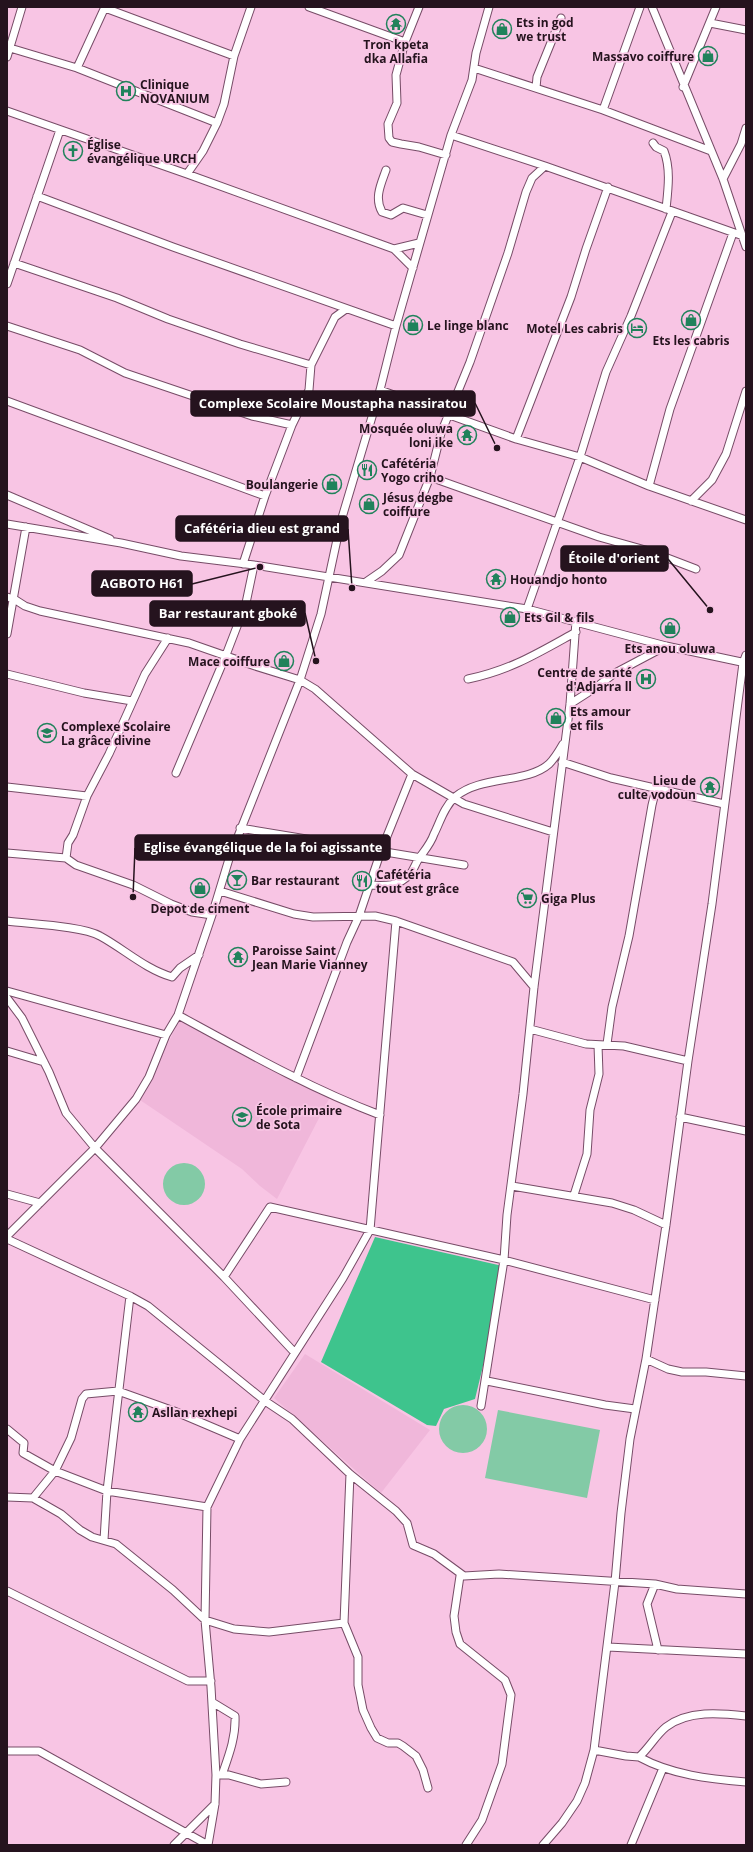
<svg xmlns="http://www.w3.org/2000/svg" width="753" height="1852" font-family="'Open Sans',sans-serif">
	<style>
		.built { fill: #f0b7da }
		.green { fill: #83caa6 }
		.forest { fill: #3ec48d }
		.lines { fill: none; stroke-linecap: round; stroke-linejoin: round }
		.street-casing { stroke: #774c67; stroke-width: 9 }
		.street { stroke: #fff; stroke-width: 7 }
		.labels { text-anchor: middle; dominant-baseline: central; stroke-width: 3.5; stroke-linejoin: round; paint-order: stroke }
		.poi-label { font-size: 12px; font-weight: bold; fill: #25131e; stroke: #f8c5e4; text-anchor: start }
		.leader { fill: none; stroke: #25131e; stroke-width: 1.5 }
		.callout-dot { fill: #25131e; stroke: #f8c5e4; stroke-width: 1.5 }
		.callout { fill: #25131e; stroke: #25131e; stroke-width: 1.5 }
		.callout-label { font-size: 13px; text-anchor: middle; font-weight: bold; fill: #fff }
	</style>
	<rect width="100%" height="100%" fill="#f8c5e4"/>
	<!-- built -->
	<path class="built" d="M 181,1017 L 331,1095 L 277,1199 L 260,1186 L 242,1169 L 140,1100 Z
		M 305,1354 L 430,1430 L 381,1493 L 274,1398 Z"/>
	<!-- green -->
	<path class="green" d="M163 1184a21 21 0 1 1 42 0a21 21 0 1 1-42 0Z
		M439 1429a24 24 0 1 1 48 0a24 24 0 1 1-48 0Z
		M 498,1410 L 600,1430 L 587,1498 L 485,1478 Z"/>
	<!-- forest -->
	<path class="forest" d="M 375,1237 L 507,1267 L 475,1399 L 444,1409 L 436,1426 L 427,1425 L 321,1362 Z"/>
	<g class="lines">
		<!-- street casing -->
		<g class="street-casing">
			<path id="street" d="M 309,7 L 405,42
				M 419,7 L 405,42 L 396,75 L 397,103 L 388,124 L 389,138 L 392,142 L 401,144 L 419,147 L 446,155
				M 652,7 L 723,179 L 746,247
				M 105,8 L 234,56
				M 710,23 L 746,30
				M 10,48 L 77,68 L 217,123
				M 7,57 L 22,7
				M 77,68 L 105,7
				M 474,68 L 603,110 L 711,151
				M 683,87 L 716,7
				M 536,88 L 537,77 L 561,18
				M 603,110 L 640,7
				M 7,111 L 187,174 L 394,249 L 413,268
				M 451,135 L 545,166
				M 653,143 L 656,147 L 664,151 C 671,169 668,190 666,209
				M 386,170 C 381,184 374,198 382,212 L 391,215 L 403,208 L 427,215
				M 187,174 L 203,151 L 217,123 L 224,104 L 234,56 L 251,7
				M 723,179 L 741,144 L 746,128
				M 37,196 L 173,247 L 396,326
				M 394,249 L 419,243
				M 14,263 L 117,298 L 168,319 L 240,344 L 311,365
				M 7,284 L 60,130
				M 7,326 L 80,350 L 125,373 L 252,416 L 292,425
				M 380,390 L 516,439 L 580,457 L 649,486 L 746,520
				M 7,401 L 265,496
				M 516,439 L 571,297 L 586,249 L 608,187
				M 430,477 L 599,537 L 649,551 L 696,569
				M 649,486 L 670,409 L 733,233
				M 7,495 L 110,539
				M 691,501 L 712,480 L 726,454 L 746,391
				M 7,524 L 121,543 L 181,556 L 254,565 L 527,609 L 666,646 L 746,663
				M 243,564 L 265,496 L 292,425 L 309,390 L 311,365 L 335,317 L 346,309
				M 366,582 L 382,571 L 399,555 L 430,477 L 441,433 L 470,362 L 508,253 L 526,192 L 532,178 L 545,166 L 746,237
				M 7,597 L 14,599 L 25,606 L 40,611 L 189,643 L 255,666 L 300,680 L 315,689 L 412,774 L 464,804 L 553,832
				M 527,609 L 580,457 L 606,372 L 631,316 L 672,212
				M 7,634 L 26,527
				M 7,674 L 84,693 L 132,701
				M 468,679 C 511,670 538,653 576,632
				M 570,704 L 595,688 L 615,673 L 666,646
				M 562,762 L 611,778 L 724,804
				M 176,773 L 226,655 L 246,603 L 254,565
				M 7,787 L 87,796
				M 240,828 L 464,865
				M 7,853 L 66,858 L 68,843 L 73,835 L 87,796 L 109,754 L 145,674 L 168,638
				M 66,858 L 76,865 L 133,885 L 171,904 L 192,912 L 212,915
				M 369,885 C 385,886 399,887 411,873 C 414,869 416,862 420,857 C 425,850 431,843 434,834 C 440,822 444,807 455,797 C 481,775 526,784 549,764 C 555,758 559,751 563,744
				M 220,891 L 294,914 L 313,917 L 375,916 L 396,921 L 513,962 L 534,987
				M 7,921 C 29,924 83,926 100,936 C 124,949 145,969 172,977 L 180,968 L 199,955
				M 7,991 L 166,1035
				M 7,998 L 22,1018 L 49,1072 L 66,1113 L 95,1148 L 224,1277 L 295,1353
				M 178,1015 C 244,1051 309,1088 380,1115
				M 530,1029 L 586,1044 L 624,1046 L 688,1061
				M 607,1044 L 612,1007 L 629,936 L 652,805 L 654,797 L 660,790
				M 7,1051 L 44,1062
				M 296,1078 L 347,942 L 359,916 L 381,851 L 412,774
				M 680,1117 L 746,1131
				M 512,1186 L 612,1203 L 634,1210 L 666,1225
				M 7,1194 L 40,1203
				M 574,1195 L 587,1154 L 590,1110 L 599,1074 L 598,1045
				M 7,1236 L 95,1148 L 136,1099 L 149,1077 L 166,1035 L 178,1015 L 212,915 L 229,859 L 300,680 L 321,614 L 341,521 L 380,390 L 396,326 L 451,135 L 472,80 L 476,53 L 489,7
				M 7,1239 L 130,1296 L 148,1306 L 265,1401 L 292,1419 L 350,1474 L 396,1511 L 407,1523 L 413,1545 L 434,1554 L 464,1576 L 499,1574 L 655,1584 L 677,1589 L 746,1594
				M 224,1277 L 270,1207 L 504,1260 L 655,1300
				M 646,1359 L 668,1369 L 682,1372 L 706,1372 L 746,1376
				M 487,1381 L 605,1405 L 635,1409
				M 481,1406 L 504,1260 L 507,1215 L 523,1094 L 534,987 L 570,704 L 576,621
				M 7,1429 L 24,1443 L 23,1453 L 55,1471 L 107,1491 L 207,1507
				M 350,1474 L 344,1623 L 358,1657 L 358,1685 L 363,1710 L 371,1728 L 377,1738 L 388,1743 L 398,1743 L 403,1746 L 416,1756 L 423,1770 L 428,1788
				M 7,1497 L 33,1498 L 61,1514 L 80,1530 L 92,1537 L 116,1544 L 173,1590 L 205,1620 L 234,1629 L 269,1632 L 344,1623
				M 33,1498 L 55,1471 L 71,1438 L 82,1399 L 86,1394 L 118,1391 L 174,1411 L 240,1439
				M 104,1540 L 107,1491 L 130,1296
				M 464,1576 L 460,1576 L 454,1616 L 456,1632 L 460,1644 L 505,1680 L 511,1695 L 502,1764 L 482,1820 L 466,1845
				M 655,1584 L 647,1604 L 658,1650
				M 7,1591 L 188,1681 L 211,1681
				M 608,1647 L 746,1654
				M 212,1702 L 235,1716 C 236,1737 229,1755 222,1775
				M 594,1750 L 626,1756 L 639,1757 C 649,1748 656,1735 666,1727 C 688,1710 720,1713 746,1716
				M 7,1751 L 39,1751 L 208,1845
				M 639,1757 C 672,1775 709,1779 746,1782
				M 218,1775 L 229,1775 L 261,1784 L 286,1782
				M 174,1845 L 215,1804
				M 208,1845 L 215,1804 L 216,1775 L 211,1687 L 205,1620 L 207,1507 L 240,1439 L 343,1278 L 370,1230 L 396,921
				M 543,1845 L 562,1823 L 577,1801 L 585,1783 L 594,1750 L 615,1582 L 621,1513 L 630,1439 L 646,1359 L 666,1225 L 688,1061 L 712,904 L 743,663 L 746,655
				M 631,1845 L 663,1768"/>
		</g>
		<!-- street -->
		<use href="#street" class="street"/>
	</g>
	<!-- icons -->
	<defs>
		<g id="temple-ring" transform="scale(1)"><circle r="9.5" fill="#f8c5e4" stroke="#20825b" stroke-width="1.5"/><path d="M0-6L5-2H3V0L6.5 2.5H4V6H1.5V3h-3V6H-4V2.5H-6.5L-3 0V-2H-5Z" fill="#20825b"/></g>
		<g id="shop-ring" transform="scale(1)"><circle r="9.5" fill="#f8c5e4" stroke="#20825b" stroke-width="1.5"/><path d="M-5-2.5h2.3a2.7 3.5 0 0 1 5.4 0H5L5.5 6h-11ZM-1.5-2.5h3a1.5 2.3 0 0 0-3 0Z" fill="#20825b"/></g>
		<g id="hospital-ring" transform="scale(1)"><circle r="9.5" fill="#f8c5e4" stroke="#20825b" stroke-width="1.5"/><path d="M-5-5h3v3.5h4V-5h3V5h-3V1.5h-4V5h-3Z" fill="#20825b"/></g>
		<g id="church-ring" transform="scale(1)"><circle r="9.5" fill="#f8c5e4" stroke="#20825b" stroke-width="1.5"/><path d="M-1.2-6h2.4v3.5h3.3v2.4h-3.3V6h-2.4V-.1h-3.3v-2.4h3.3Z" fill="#20825b"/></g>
		<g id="hotel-ring" transform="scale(1)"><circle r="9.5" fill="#f8c5e4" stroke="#20825b" stroke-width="1.5"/><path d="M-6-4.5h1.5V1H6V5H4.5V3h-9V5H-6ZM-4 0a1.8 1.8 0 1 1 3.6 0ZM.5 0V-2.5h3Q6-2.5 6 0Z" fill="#20825b"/></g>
		<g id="restaurant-ring" transform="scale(1)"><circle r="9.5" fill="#f8c5e4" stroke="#20825b" stroke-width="1.5"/><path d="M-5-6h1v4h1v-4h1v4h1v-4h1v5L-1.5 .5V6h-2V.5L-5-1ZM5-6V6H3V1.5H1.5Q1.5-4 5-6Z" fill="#20825b"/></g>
		<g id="school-ring" transform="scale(1)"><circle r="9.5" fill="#f8c5e4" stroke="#20825b" stroke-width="1.5"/><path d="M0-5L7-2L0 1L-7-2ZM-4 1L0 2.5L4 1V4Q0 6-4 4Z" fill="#20825b"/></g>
		<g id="bar-ring" transform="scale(1)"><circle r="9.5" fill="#f8c5e4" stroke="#20825b" stroke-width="1.5"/><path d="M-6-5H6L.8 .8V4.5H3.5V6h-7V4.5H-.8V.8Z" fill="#20825b"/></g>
		<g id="supermarket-ring" transform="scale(1)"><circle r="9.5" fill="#f8c5e4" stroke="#20825b" stroke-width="1.5"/><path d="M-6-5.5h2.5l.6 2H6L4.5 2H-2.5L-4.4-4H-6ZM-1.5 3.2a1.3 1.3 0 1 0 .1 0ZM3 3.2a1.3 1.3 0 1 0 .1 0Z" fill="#20825b"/></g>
	</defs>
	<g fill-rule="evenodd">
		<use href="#temple-ring" x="396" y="24"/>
		<use href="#shop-ring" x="502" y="29"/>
		<use href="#shop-ring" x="708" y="56"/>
		<use href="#hospital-ring" x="126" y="91"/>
		<use href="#church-ring" x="73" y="151"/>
		<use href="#shop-ring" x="691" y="320"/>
		<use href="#shop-ring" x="413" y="325"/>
		<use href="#hotel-ring" x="637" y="328"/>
		<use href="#temple-ring" x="467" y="435"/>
		<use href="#restaurant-ring" x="367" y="470"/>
		<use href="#shop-ring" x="332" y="484"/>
		<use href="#shop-ring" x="369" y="504"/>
		<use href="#temple-ring" x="496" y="579"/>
		<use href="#shop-ring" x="510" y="617"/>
		<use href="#shop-ring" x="670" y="628"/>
		<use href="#shop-ring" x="284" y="661"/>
		<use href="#hospital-ring" x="646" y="679"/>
		<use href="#shop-ring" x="556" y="718"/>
		<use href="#school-ring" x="47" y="733"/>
		<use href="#temple-ring" x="710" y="787"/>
		<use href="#bar-ring" x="237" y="880"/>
		<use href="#restaurant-ring" x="362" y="881"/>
		<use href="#shop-ring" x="200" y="888"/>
		<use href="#supermarket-ring" x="527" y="898"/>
		<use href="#temple-ring" x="238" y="957"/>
		<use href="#school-ring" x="242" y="1117"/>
		<use href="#temple-ring" x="138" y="1412"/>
	</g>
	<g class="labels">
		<!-- poi labels -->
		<g class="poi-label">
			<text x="516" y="22">Ets in god<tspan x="516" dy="14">we trust</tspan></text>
			<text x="396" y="44" text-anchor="middle">Tron kpeta<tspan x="396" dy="14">dka Allafia</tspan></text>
			<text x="694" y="56" text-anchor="end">Massavo coiffure</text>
			<text x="140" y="84">Clinique<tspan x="140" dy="14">NOVANIUM</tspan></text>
			<text x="87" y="144">Église<tspan x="87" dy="14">évangélique URCH</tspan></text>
			<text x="427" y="325">Le linge blanc</text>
			<text x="623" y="328" text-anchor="end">Motel Les cabris</text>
			<text x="691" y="340" text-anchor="middle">Ets les cabris</text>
			<text x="453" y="428" text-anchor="end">Mosquée oluwa<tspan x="453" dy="14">loni ike</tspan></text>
			<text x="381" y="463">Cafétéria<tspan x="381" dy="14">Yogo criho</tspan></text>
			<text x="318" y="484" text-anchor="end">Boulangerie</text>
			<text x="383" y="497">Jésus degbe<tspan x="383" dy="14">coiffure</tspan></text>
			<text x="510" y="579">Houandjo honto</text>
			<text x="524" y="617">Ets Gil &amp; fils</text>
			<text x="670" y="648" text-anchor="middle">Ets anou oluwa</text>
			<text x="270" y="661" text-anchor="end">Mace coiffure</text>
			<text x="632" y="672" text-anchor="end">Centre de santé<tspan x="632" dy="14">d'Adjarra ll</tspan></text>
			<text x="570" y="711">Ets amour<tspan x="570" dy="14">et fils</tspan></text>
			<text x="61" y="726">Complexe Scolaire<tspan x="61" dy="14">La grâce divine</tspan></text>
			<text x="696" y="780" text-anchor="end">Lieu de<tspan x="696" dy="14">culte vodoun</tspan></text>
			<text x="376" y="874">Cafétéria<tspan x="376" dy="14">tout est grâce</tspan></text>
			<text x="251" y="880">Bar restaurant</text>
			<text x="541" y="898">Giga Plus</text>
			<text x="200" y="908" text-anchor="middle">Depot de ciment</text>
			<text x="252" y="950">Paroisse Saint<tspan x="252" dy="14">Jean Marie Vianney</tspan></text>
			<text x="256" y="1110">École primaire<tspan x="256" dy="14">de Sota</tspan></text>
			<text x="152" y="1412">Asllan rexhepi</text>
		</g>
	</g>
	<!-- callouts -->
	<path class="leader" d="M497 448L475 403M352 588L348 529M710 610L668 559M260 567L192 584M316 661L305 613M133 897L135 848"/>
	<g class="callout-dot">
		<circle cx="497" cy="448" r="4"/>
		<circle cx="352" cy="588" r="4"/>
		<circle cx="710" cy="610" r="4"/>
		<circle cx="260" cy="567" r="4"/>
		<circle cx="316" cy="661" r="4"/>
		<circle cx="133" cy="897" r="4"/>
	</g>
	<g class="callout">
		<rect x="191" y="391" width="284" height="25" rx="4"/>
		<rect x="176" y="516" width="172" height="25" rx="4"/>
		<rect x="561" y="546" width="107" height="25" rx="4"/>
		<rect x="92" y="571" width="100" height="25" rx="4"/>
		<rect x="150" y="601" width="155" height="25" rx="4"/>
		<rect x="135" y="835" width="255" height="25" rx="4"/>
	</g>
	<g class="callout-label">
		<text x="333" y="408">Complexe Scolaire Moustapha nassiratou</text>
		<text x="262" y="533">Cafétéria dieu est grand</text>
		<text x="614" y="563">Étoile d'orient</text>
		<text x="142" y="588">AGBOTO H61</text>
		<text x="228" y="618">Bar restaurant gboké</text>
		<text x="263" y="852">Eglise évangélique de la foi agissante</text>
	</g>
	<!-- border -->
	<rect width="753" height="1852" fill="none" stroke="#25131e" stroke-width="16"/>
</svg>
